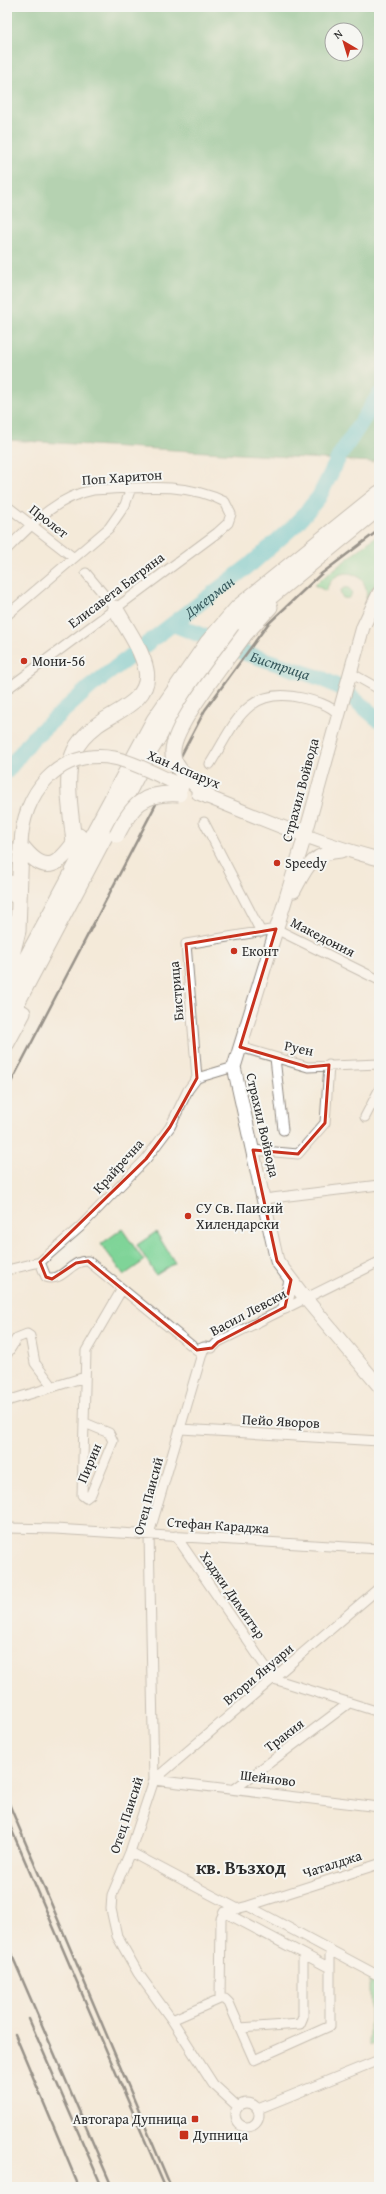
<svg xmlns="http://www.w3.org/2000/svg" width="386" height="2194" font-family="'Gentium Book Plus',serif">
	<style>
		.green { fill: #7fd498; stroke: #558062 }
		.forest { fill: #67b680; stroke: #497056; fill-rule: evenodd }
		.lines { fill: none; stroke-linecap: round; stroke-linejoin: round }
		.river { stroke: #59c6d1; stroke-width: 16 }
		.street-casing { stroke: #908a82; stroke-width: 11 }
		.secondary-casing { stroke: #908a82; stroke-width: 15 }
		.primary-casing { stroke: #908a82; stroke-width: 17 }
		.street { stroke: #fff; stroke-width: 9 }
		.secondary { stroke: #fff; stroke-width: 13 }
		.primary { stroke: #fff; stroke-width: 15 }
		.rail { stroke: #2b2b2b; stroke-width: 2.5 }
		.secondary-bridge-casing { stroke: #908a82; stroke-width: 15; stroke-linecap: butt }
		.primary-bridge-casing { stroke: #908a82; stroke-width: 17; stroke-linecap: butt }
		.secondary-bridge { stroke: #fff; stroke-width: 13 }
		.primary-bridge { stroke: #fff; stroke-width: 15 }
		.marked { fill: none; stroke: #c8321e; stroke-width: 3; stroke-linejoin: round }
		.poi-dot { fill: #c8321e; stroke: #f6f6f2; stroke-width: 1.5 }
		.labels { text-anchor: middle; dominant-baseline: central; stroke-width: 4; stroke-linejoin: round; paint-order: stroke }
		.street-label { font-size: 14px; fill: #2b2b2b; stroke: #f6f6f2 }
		.poi-label { font-size: 14px; fill: #2b2b2b; stroke: #f6f6f2; text-anchor: start }
		.water-label { font-size: 15px; font-style: italic; fill: #395a5d; stroke: #f6f6f2 }
		.district-label { font-size: 18px; font-weight: bold; fill: #2b2b2b; stroke: #f6f6f2 }
	</style>
	<rect width="100%" height="100%" fill="#f6f6f2"/>
	<filter id="ink" filterUnits="userSpaceOnUse"><feTurbulence type="fractalNoise" baseFrequency=".025" numOctaves="2"/><feDisplacementMap in="SourceGraphic" scale="8" xChannelSelector="R" yChannelSelector="G"/><feConvolveMatrix kernelMatrix="1 2 1 2 8 2 1 2 1" color-interpolation-filters="sRGB"/></filter>
	<filter id="wash" filterUnits="userSpaceOnUse"><feTurbulence type="fractalNoise" baseFrequency=".012" numOctaves="4" result="noise"/><feDisplacementMap in="SourceGraphic" scale="16" xChannelSelector="R" yChannelSelector="G"/><feGaussianBlur stdDeviation="0.9" result="paint"/><feColorMatrix in="noise" values="0 0 0 0 0 0 0 0 0 0 0 0 0 0 0 0 0 1.4 0 .05"/><feComposite in="paint" operator="in"/></filter>
	<g filter="url(#wash)">
		<rect width="100%" height="100%" fill="#f4ead9"/>
		<!-- green -->
		<path class="green" d="M 379,534 L 379,578 L 366,599 C 371,571 335,562 326,591 L 314,585 Z
			M340.5 593a5.5 5.5 0 1 1 11 0a5.5 5.5 0 1 1-11 0Z
			M 122,1229 L 144,1261 L 124,1275 L 101,1244 Z
			M 156,1232 L 175,1263 L 156,1275 L 137,1245 Z
			M 370,1977 L 379,1981 L 379,2041 L 370,2045 Z"/>
		<!-- forest -->
		<path class="forest" d="M 7,7 L 379,7 L 379,454 L 373,462 L 7,440 ZM 332,30 L 356,30 L 356,54 L 332,54 Z"/>
		<g class="lines">
			<!-- river -->
			<g class="river">
				<path id="s1" d="M 173,624 L 248,654 L 323,679 L 342,689 L 379,720"/>
				<path id="s2" d="M 7,771 L 32,739 L 90,687 L 250,565 L 296,524 L 319,497 L 340,455 L 379,395"/>
			</g>
		</g>
	</g>
	<g filter="url(#ink)">
		<g class="lines">
			<!-- street casing -->
			<g class="street-casing">
				<path id="street" d="M 7,506 L 74,558
					M 7,549 C 33,523 57,497 93,490 C 139,488 184,481 225,502 L 231,514 L 228,523 L 217,533 L 7,689
					M 86,573 L 115,608
					M 7,615 L 109,528 L 125,505 L 131,488
					M 349,672 L 379,689
					M 210,764 C 235,724 246,685 302,698 C 315,701 329,704 338,714
					M 204,822 L 261,932
					M 11,880 L 13,898
					M 240,1047 L 308,1067 L 379,1064
					M 275,1058 L 283,1130
					M 197,1078 L 186,944 L 276,929 L 379,980
					M 365,1117 L 379,1090
					M 253,1150 L 298,1154 L 325,1123 L 329,1065
					M 264,1199 L 379,1185
					M 40,1262 L 46,1277 C 63,1283 71,1259 88,1261 L 197,1350 L 204,1347 L 149,1534 L 154,1780 L 130,1852 L 112,1895 L 111,1909 L 117,1936 L 138,1973 L 172,2020 L 213,2084 L 237,2106
					M 7,1270 L 40,1262 L 80,1227 L 146,1159 L 170,1127 L 188,1090 L 197,1078 L 234,1067
					M 204,1347 L 212,1348 L 218,1342 L 379,1262
					M 7,1354 L 17,1338 L 27,1334 L 30,1336 L 35,1363 L 53,1387
					M 7,1401 L 85,1377
					M 85,1423 L 109,1433 L 113,1441 L 91,1494 L 86,1498 L 82,1495 L 86,1351 L 122,1289
					M 181,1429 L 379,1441
					M 7,1528 L 55,1529 L 379,1549
					M 176,1536 L 274,1679 L 379,1712
					M 154,1780 L 379,1588
					M 154,1780 L 379,1807
					M 236,1788 L 349,1703
					M 130,1852 L 238,1909
					M 248,1906 L 379,1864
					M 224,1912 L 248,1906 L 379,1976
					M 224,1912 L 330,1968
					M 220,1999 L 221,1919 L 224,1912
					M 172,2020 L 220,1999 L 225,1999 L 229,2003 L 254,2060 L 330,2026 L 330,1950
					M 240,2028 L 300,2024 L 303,2017 L 303,1954
					M235 2115a12 12 0 1 1 24 0a12 12 0 1 1-24 0Z
					M 258,2109 L 379,2060"/>
			</g>
			<!-- secondary casing -->
			<g class="secondary-casing">
				<path id="secondary" d="M 379,593 L 363,627 L 305,836 L 234,1067 L 277,1261 L 305,1298 L 379,1386
					M 198,793 C 258,817 316,843 379,859
					M 294,891 C 307,867 311,853 341,851
					M 285,1307 L 291,1280"/>
			</g>
			<!-- primary casing -->
			<g class="primary-casing">
				<path id="primary" d="M 245,634 L 270,607
					M 187,777 L 208,796
					M 74,843 C 72,818 63,776 74,752 C 78,742 88,732 97,725 C 116,711 152,700 146,670 C 142,649 125,626 115,608
					M 21,845 C 47,879 60,864 79,836
					M 7,975 L 18,931 L 21,845
					M 7,994 L 154,720 L 207,643 L 238,607 L 379,493
					M 7,1022 L 150,751 L 186,692 L 240,622 L 379,508
					M 7,1043 L 23,1013"/>
			</g>
			<!-- street -->
			<use href="#street" class="street"/>
			<!-- secondary -->
			<use href="#secondary" class="secondary"/>
			<!-- primary -->
			<use href="#primary" class="primary"/>
			<!-- rail -->
			<path class="rail" d="M 7,1090 L 205,710 L 268,624 L 321,574 L 379,530
				M 7,1799 L 171,2187
				M 7,1819 L 165,2187
				M 7,1944 L 112,2187
				M 29,2019 L 102,2187
				M 15,2034 L 79,2187"/>
			<!-- secondary-bridge casing -->
			<g class="secondary-bridge-casing">
				<path id="secondary-bridge" d="M 21,845 C 22,794 58,748 114,758 C 135,762 161,777 182,786"/>
			</g>
			<!-- primary-bridge casing -->
			<g class="primary-bridge-casing">
				<path id="primary-bridge" d="M 187,777 C 179,770 172,762 173,751 C 173,725 228,658 245,634
					M 117,835 C 132,805 143,792 179,794"/>
			</g>
			<!-- secondary-bridge -->
			<use href="#secondary-bridge" class="secondary-bridge"/>
			<!-- primary-bridge -->
			<use href="#primary-bridge" class="primary-bridge"/>
		</g>
	</g>
	<!-- marked area -->
	<path d="M0 0H386V2194H0ZM 276,929 L 240,1047 L 308,1067 L 329,1065 L 325,1123 L 298,1154 L 253,1150 L 277,1261 L 291,1280 L 285,1307 L 218,1342 L 212,1348 L 197,1350 L 88,1261 L 76,1263 L 52,1279 L 46,1277 L 40,1262 L 146,1159 L 170,1127 L 197,1078 L 186,944 Z" fill="#f4ead9" fill-opacity=".55" fill-rule="evenodd"/>
	<path class="marked" d="M 276,929 L 240,1047 L 308,1067 L 329,1065 L 325,1123 L 298,1154 L 253,1150 L 277,1261 L 291,1280 L 285,1307 L 218,1342 L 212,1348 L 197,1350 L 88,1261 L 76,1263 L 52,1279 L 46,1277 L 40,1262 L 146,1159 L 170,1127 L 197,1078 L 186,944 Z"/>
	<!-- markers -->
	<g class="poi-dot">
		<circle cx="24" cy="661" r="4"/>
		<circle cx="277" cy="863" r="4"/>
		<circle cx="234" cy="951" r="4"/>
		<circle cx="188" cy="1216" r="4"/>
		<rect x="191" y="2115" width="8" height="8" rx="2"/>
		<rect x="179" y="2130" width="10" height="10" rx="2"/>
	</g>
	<g class="labels">
		<!-- street labels -->
		<g class="street-label">
			<text transform="translate(122 477) rotate(-4)">Поп Харитон</text>
			<text transform="translate(49 521) rotate(38)">Пролет</text>
			<text transform="translate(116 590) rotate(-37)">Елисавета Багряна</text>
			<text transform="translate(184 769) rotate(23)">Хан Аспарух</text>
			<text transform="translate(300 790) rotate(-75)">Страхил Войвода</text>
			<text transform="translate(323 937) rotate(27)">Македония</text>
			<text transform="translate(176 991) rotate(-95)">Бистрица</text>
			<text transform="translate(299 1048) rotate(11)">Руен</text>
			<text transform="translate(263 1125) rotate(77)">Страхил Войвода</text>
			<text transform="translate(118 1166) rotate(-48)">Крайречна</text>
			<text transform="translate(248 1312) rotate(-28)">Васил Левски</text>
			<text transform="translate(281 1421) rotate(3)">Пейо Яворов</text>
			<text transform="translate(89 1463) rotate(-67)">Пирин</text>
			<text transform="translate(148 1496) rotate(-75)">Отец Паисий</text>
			<text transform="translate(218 1525) rotate(4)">Стефан Караджа</text>
			<text transform="translate(233 1595) rotate(55)">Хаджи Димитър</text>
			<text transform="translate(258 1674) rotate(-40)">Втори Януари</text>
			<text transform="translate(284 1735) rotate(-37)">Тракия</text>
			<text transform="translate(268 1778) rotate(7)">Шейново</text>
			<text transform="translate(126 1815) rotate(-72)">Отец Паисий</text>
			<text transform="translate(332 1864) rotate(-18)">Чаталджа</text>
		</g>
		<!-- poi labels -->
		<g class="poi-label">
			<text x="32" y="661">Мони-56</text>
			<text x="285" y="863">Speedy</text>
			<text x="242" y="951">Еконт</text>
			<text x="196" y="1208">СУ Св. Паисий<tspan x="196" dy="16">Хилендарски</tspan></text>
			<text x="187" y="2119" text-anchor="end">Автогара Дупница</text>
			<text x="193" y="2135">Дупница</text>
		</g>
		<!-- water labels -->
		<g class="water-label">
			<text stroke="none"><textPath href="#s2" startOffset="268">Джерман</textPath></text>
			<text stroke="none"><textPath href="#s1" startOffset="115">Бистрица</textPath></text>
		</g>
		<!-- district labels -->
		<g class="district-label">
			<text x="241" y="1867">кв. Възход</text>
		</g>
	</g>
	<!-- margin -->
	<rect width="386" height="2194" fill="none" stroke="#f6f6f2" stroke-width="24"/>
	<!-- north arrow -->
	<g transform="translate(344 42) rotate(322)"><circle r="19" fill="#f6f6f2" stroke="#a5a5a2"/>
	<path d="M0-3L7 15L0 10L-7 15Z" fill="#c8321e"/>
	<text y="-6" font-size="11" font-weight="bold" text-anchor="middle" fill="#2b2b2b">N</text>
	</g>
</svg>
